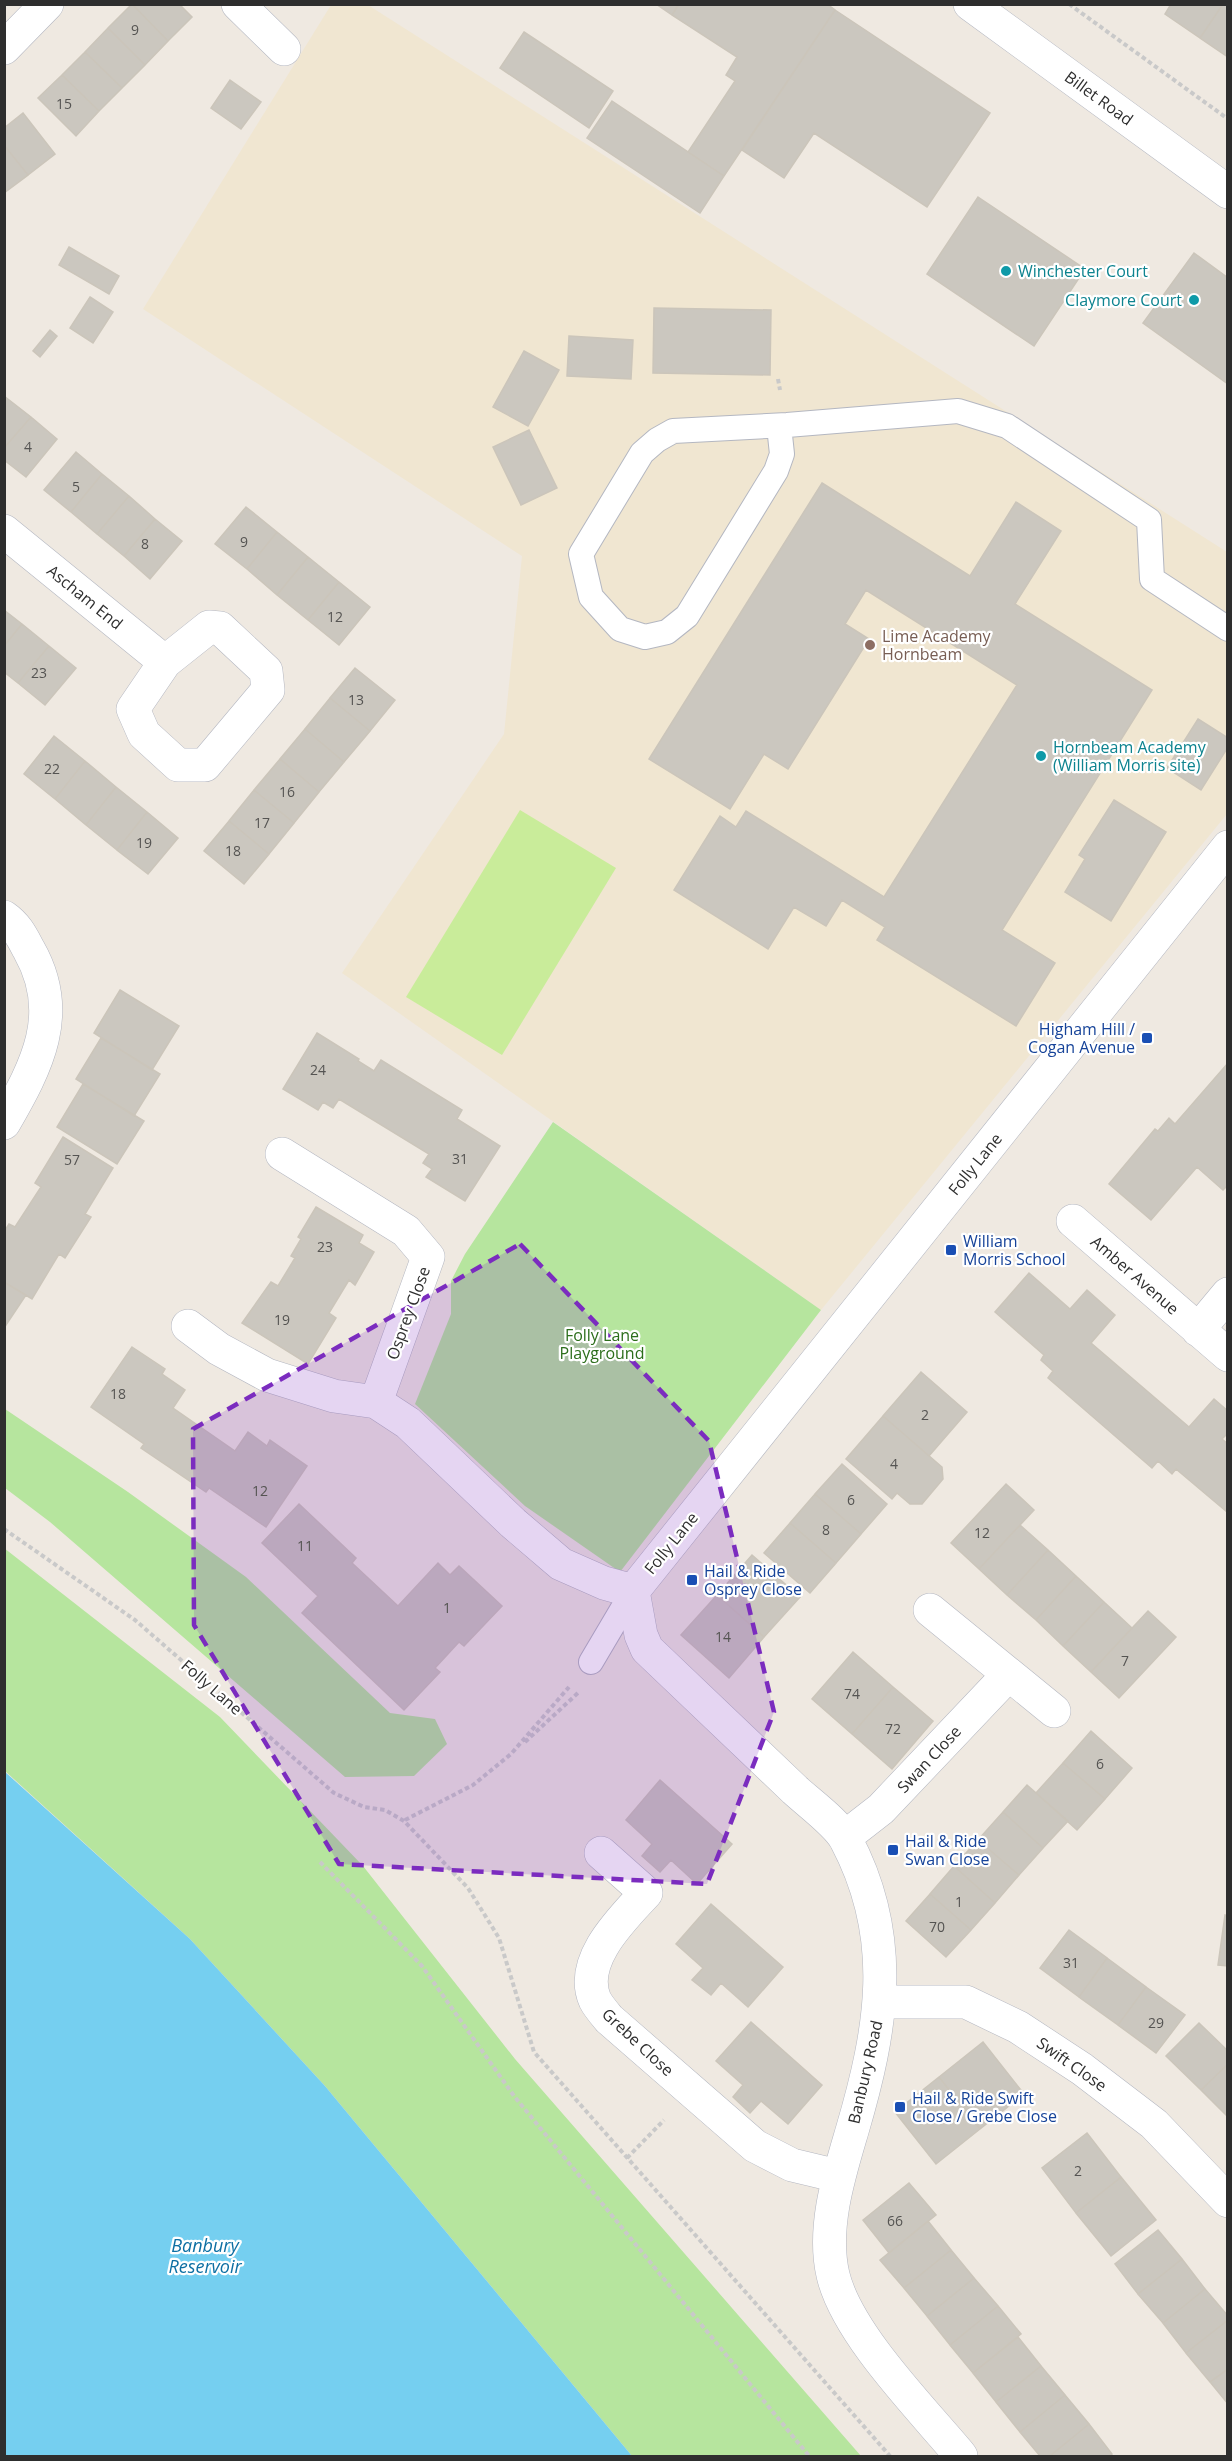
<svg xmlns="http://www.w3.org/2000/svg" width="1232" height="2461" font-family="'Open Sans',sans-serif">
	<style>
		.education { fill: #f0e6d1 }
		.green { fill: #b6e59e }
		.pitch { fill: #c9ec9a }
		.water { fill: #75cff0 }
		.building { fill: #cbc7bf; stroke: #cbc5ba; stroke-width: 1.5 }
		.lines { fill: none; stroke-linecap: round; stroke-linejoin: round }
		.service-casing { stroke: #b4b7c1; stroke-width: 26 }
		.minor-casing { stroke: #b4b7c1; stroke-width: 34 }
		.secondary-casing { stroke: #b4b7c1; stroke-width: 34 }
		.path { stroke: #c9c9c9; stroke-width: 4; stroke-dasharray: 4.5 3; stroke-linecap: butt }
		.service { stroke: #fff; stroke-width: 24 }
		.minor { stroke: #fff; stroke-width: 33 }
		.secondary { stroke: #fff; stroke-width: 33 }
		.marked { fill: #7b2cbf; fill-opacity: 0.2; stroke: #7b2cbf; stroke-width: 4.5; stroke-dasharray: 12 8; stroke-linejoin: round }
		.culture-dot { fill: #0f9aa8; stroke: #fff; stroke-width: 2 }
		.education-dot { fill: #8d6e63; stroke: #fff; stroke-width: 2 }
		.transit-dot { fill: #1a4fb4; stroke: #fff; stroke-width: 2 }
		.labels { text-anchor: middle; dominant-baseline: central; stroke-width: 4.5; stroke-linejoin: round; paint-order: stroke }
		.number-label { font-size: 14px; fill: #555452 }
		.street-label { font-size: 16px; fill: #2e2e2e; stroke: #fff }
		.culture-label { font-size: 16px; fill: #0d838f; stroke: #fff; text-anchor: start }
		.education-label { font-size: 16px; fill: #785e54; stroke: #fff; text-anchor: start }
		.transit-label { font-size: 16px; fill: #164399; stroke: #fff; text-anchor: start }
		.park-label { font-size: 16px; fill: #2c6e1b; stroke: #fff }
		.water-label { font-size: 18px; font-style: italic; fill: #0d6fa3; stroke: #fff }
	</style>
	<rect width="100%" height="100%" fill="#efe9e1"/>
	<!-- education -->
	<path class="education" d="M 331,5 L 368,5 L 1227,552 L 1227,814 L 821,1310 L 342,973 L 504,734 L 522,556 L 143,309 Z"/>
	<!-- green -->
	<path class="green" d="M 553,1122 L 821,1310 L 620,1572 L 525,1506 L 415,1404 L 451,1314 L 451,1281 L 465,1254 Z
		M 5,1409 L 128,1492 L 246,1577 L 390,1713 L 435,1719 L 447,1744 L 414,1776 L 345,1777 L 50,1522 L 5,1488 Z
		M 4,1548 L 220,1717 L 363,1866 L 515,2059 L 861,2456 L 632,2456 L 325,2086 L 190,1939 L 5,1771 Z"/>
	<!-- pitch -->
	<path class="pitch" d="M 520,810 L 616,868 L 502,1055 L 406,997 Z"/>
	<!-- water -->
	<path class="water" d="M 4,1771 L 190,1939 L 325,2086 L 632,2456 L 5,2456 Z"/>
	<!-- building -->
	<path class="building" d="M 132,4 L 168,41 L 145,65 L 108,28 Z
		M 132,4 L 179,4 L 192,17 L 168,41 Z
		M 656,4 L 679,4 L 672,15 Z
		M 679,4 L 827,4 L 835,10 L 724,176 L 688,152 L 735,81 L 726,75 L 737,57 L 672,15 Z
		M 1171,4 L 1223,4 L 1200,38 L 1165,14 Z
		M 1223,4 L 1228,4 L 1228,57 L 1200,38 Z
		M 835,10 L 990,113 L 927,207 L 814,133 L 784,178 L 742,150 Z
		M 108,28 L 145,65 L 122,88 L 85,52 Z
		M 524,32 L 613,91 L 589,128 L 500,68 Z
		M 85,52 L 122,88 L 99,111 L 62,75 Z
		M 62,75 L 99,111 L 76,136 L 38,98 Z
		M 230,80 L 261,102 L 241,129 L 211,108 Z
		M 612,101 L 724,176 L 700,213 L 587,138 Z
		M 23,113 L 55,154 L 28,175 L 4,145 L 4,128 Z
		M 4,145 L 28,175 L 4,193 Z
		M 978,197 L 1085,269 L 1034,346 L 927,274 Z
		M 69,247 L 119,276 L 109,294 L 59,265 Z
		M 1194,253 L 1228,278 L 1228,384 L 1143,323 Z
		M 90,297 L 113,312 L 93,343 L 70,328 Z
		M 654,308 L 771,310 L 770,375 L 653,373 Z
		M 50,330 L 57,336 L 40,357 L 33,351 Z
		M 569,336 L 633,340 L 631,379 L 567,376 Z
		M 524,351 L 559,370 L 528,426 L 493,407 Z
		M 4,396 L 31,417 L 4,448 Z
		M 31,417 L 57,439 L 26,477 L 4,460 L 4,448 Z
		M 529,430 L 557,488 L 521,505 L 493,447 Z
		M 76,452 L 102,474 L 71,512 L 44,490 Z
		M 102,474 L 129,496 L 97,534 L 71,512 Z
		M 822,483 L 970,576 L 1016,502 L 1061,531 L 1015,604 L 1152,690 L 1002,930 L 1055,963 L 1016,1026 L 877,940 L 885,927 L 842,900 L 826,926 L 794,907 L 768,949 L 674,890 L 720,816 L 736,827 L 746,811 L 884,897 L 1017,685 L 866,590 L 845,624 L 869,639 L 788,769 L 764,754 L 730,809 L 649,759 Z
		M 129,496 L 155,519 L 124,556 L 97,534 Z
		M 246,507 L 277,532 L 247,569 L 215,544 Z
		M 155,519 L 182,541 L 150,579 L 124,556 Z
		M 277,532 L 308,557 L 277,595 L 247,569 Z
		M 308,557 L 339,582 L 308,620 L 277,595 Z
		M 339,582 L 370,607 L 339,645 L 308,620 Z
		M 4,610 L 22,624 L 4,646 Z
		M 22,624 L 49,646 L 18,683 L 4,672 L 4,646 Z
		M 49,646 L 76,668 L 45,705 L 18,683 Z
		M 355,668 L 395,700 L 370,731 L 330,698 Z
		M 330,698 L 370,731 L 344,762 L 305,729 Z
		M 1198,719 L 1228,738 L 1228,747 L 1201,790 L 1167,768 Z
		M 305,729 L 344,762 L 319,792 L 280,759 Z
		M 54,736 L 85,761 L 55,799 L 24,774 Z
		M 280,759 L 319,792 L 294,823 L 254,790 Z
		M 85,761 L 116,787 L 86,825 L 55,799 Z
		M 116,787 L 147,812 L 117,850 L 86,825 Z
		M 254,790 L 294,823 L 269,854 L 229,821 Z
		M 1114,800 L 1166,832 L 1111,921 L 1065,892 L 1085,859 L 1079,855 Z
		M 147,812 L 178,838 L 148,874 L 117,850 Z
		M 229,821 L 269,854 L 244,884 L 204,851 Z
		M 120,990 L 179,1026 L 152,1070 L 94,1033 Z
		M 317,1033 L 359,1059 L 358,1061 L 374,1071 L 381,1060 L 462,1110 L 457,1119 L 500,1146 L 465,1201 L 426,1177 L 432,1169 L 423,1163 L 429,1154 L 339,1099 L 333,1108 L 323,1102 L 318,1110 L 283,1089 Z
		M 101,1038 L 160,1074 L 134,1116 L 76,1079 Z
		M 1228,1063 L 1228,1185 L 1223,1190 L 1197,1167 L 1151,1220 L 1109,1184 L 1155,1129 L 1158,1131 L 1169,1118 L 1175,1124 Z
		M 83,1084 L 144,1121 L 117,1164 L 57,1127 Z
		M 63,1137 L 113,1168 L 85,1214 L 91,1217 L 65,1258 L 59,1254 L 32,1299 L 4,1282 L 4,1232 L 9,1224 L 15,1227 L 41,1187 L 35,1183 Z
		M 316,1207 L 363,1235 L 359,1243 L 374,1252 L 355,1285 L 349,1280 L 329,1313 L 336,1318 L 308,1364 L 242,1323 L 271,1282 L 278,1286 L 295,1258 L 291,1256 L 301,1239 L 298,1237 Z
		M 1029,1273 L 1070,1309 L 1087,1290 L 1115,1315 L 1091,1343 L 1189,1427 L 1214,1399 L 1228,1411 L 1228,1433 L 1222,1439 L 1228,1444 L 1227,1512 L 1176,1469 L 1172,1474 L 1158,1461 L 1152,1468 L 1048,1378 L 1053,1371 L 1041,1360 L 1044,1355 L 995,1312 Z
		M 4,1282 L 26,1295 L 4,1328 Z
		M 132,1347 L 165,1369 L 162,1374 L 185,1390 L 173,1408 L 235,1451 L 248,1432 L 267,1446 L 270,1440 L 307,1466 L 266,1527 L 209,1488 L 206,1492 L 141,1448 L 144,1444 L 91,1407 Z
		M 921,1372 L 967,1412 L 929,1456 L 883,1416 Z
		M 883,1416 L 942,1467 L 943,1479 L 922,1504 L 910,1504 L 897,1493 L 892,1499 L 846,1459 Z
		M 842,1464 L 887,1504 L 861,1534 L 815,1494 Z
		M 1006,1484 L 1034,1510 L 979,1569 L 951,1543 Z
		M 815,1494 L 861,1534 L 836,1563 L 790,1523 Z
		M 299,1504 L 356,1558 L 352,1563 L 398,1606 L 438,1563 L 450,1575 L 459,1566 L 502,1606 L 464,1646 L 459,1642 L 435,1668 L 440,1672 L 404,1710 L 302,1613 L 318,1596 L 262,1543 Z
		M 790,1523 L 836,1563 L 810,1593 L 764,1553 Z
		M 1020,1525 L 1048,1550 L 1007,1595 L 979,1569 Z
		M 1048,1550 L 1076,1576 L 1036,1620 L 1007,1595 Z
		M 752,1555 L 800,1597 L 764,1637 L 717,1595 Z
		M 1076,1576 L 1104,1602 L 1063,1646 L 1036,1620 Z
		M 717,1595 L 764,1637 L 729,1678 L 681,1635 Z
		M 1104,1602 L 1132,1628 L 1091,1672 L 1063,1646 Z
		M 1148,1611 L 1176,1637 L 1119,1698 L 1091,1672 Z
		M 853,1652 L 893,1687 L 852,1734 L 812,1699 Z
		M 893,1687 L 933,1721 L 892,1769 L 852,1734 Z
		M 1091,1731 L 1132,1768 L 1105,1799 L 1063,1763 Z
		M 1063,1763 L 1105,1799 L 1077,1830 L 1036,1793 Z
		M 660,1780 L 732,1844 L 697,1884 L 671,1860 L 660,1872 L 642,1856 L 652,1844 L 626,1820 Z
		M 1027,1785 L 1068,1821 L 1043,1848 L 1003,1812 Z
		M 1003,1812 L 1043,1848 L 1019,1875 L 978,1840 Z
		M 978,1840 L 1019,1875 L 995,1903 L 954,1866 Z
		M 954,1866 L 995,1903 L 971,1930 L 930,1894 Z
		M 930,1894 L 971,1930 L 946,1957 L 906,1921 Z
		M 711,1904 L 783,1967 L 748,2007 L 721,1983 L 711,1995 L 692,1980 L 703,1968 L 676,1944 Z
		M 1225,1915 L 1228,1916 L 1228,1966 L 1218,1965 Z
		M 1069,1930 L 1107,1958 L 1079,1997 L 1040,1968 Z
		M 1107,1958 L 1146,1987 L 1118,2025 L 1079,1997 Z
		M 1146,1987 L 1185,2015 L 1156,2053 L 1118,2025 Z
		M 751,2022 L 822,2085 L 788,2124 L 761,2101 L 750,2113 L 733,2097 L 743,2085 L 716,2061 Z
		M 1199,2023 L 1228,2051 L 1228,2064 L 1201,2090 L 1166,2056 Z
		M 983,2042 L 1024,2094 L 980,2129 L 939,2077 Z
		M 1228,2064 L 1228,2117 L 1201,2090 Z
		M 939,2077 L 980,2129 L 936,2164 L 895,2112 Z
		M 1087,2133 L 1121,2177 L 1076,2213 L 1042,2168 Z
		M 1121,2177 L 1156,2220 L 1111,2256 L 1076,2213 Z
		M 909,2183 L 936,2215 L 889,2253 L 863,2220 Z
		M 928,2221 L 951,2250 L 904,2288 L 880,2260 Z
		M 1158,2230 L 1182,2259 L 1138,2294 L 1115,2264 Z
		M 951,2250 L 974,2278 L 927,2316 L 904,2288 Z
		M 1182,2259 L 1205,2289 L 1163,2323 L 1138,2294 Z
		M 974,2278 L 998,2306 L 950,2345 L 927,2316 Z
		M 1205,2289 L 1228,2316 L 1228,2320 L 1186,2353 L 1163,2323 Z
		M 998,2306 L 1021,2334 L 973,2373 L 950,2345 Z
		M 1228,2320 L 1228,2369 L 1210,2382 L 1186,2353 Z
		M 1018,2337 L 1041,2366 L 996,2402 L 973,2373 Z
		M 1041,2366 L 1065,2395 L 1020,2432 L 996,2402 Z
		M 1228,2369 L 1228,2404 L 1210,2382 Z
		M 1065,2395 L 1089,2424 L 1050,2456 L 1040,2456 L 1020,2432 Z
		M 1089,2424 L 1112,2454 L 1109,2456 L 1050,2456 Z"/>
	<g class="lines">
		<!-- service casing -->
		<g class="service-casing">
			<path id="service" d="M 779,426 L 782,454 L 776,471 L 687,616 L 667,632 L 645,637 L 620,629 L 591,597 L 581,554 L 642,453 L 657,440 L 673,431 L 787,425 L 958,411 L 1007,426 L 1149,520 L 1152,579 L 1228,629
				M 591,1662 L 633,1591"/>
		</g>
		<!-- minor casing -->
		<g class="minor-casing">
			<path id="minor" d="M 238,4 L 284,49
				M 4,48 L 47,4
				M 4,531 L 165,662
				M 209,627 L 220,628 L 266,671 L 268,690 L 205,765 L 178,765 L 144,734 L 133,709 L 165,662 Z
				M 4,917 C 17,926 22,937 29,950 C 65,1013 37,1066 4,1123
				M 282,1154 L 406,1231 L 428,1257 L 376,1402
				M 1073,1221 L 1228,1355
				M 188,1326 L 219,1349 L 267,1375 L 334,1396 L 376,1402 L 408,1423 L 513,1523 L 561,1564 L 604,1583 L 633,1591
				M 1198,1330 L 1228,1294
				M 633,1591 L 641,1635 L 647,1649 C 697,1696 746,1743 795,1790 C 809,1803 838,1824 846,1840 C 898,1938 882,2029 852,2131 C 839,2175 822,2228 833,2275 C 847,2334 922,2409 961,2456
				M 633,1591 L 1228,847
				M 930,1610 L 1054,1711
				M 845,1837 L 881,1809 L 1008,1675
				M 601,1853 L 646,1893 C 622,1919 578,1961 595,2000 C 598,2006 604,2013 609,2019 L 755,2146 L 792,2165 L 838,2176
				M 880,2002 L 966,2002 L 1018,2027 L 1082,2069 L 1154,2124 L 1228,2201"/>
		</g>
		<!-- secondary casing -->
		<g class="secondary-casing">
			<path id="secondary" d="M 970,4 L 1228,192"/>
		</g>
		<!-- path -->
		<path class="path" d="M 1069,4 L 1228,119
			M 778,379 L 780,390
			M 4,1529 L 135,1620 L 334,1793 L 364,1807 L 385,1810 L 404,1821 L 468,1888 L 499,1938 L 534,2052 L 890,2456
			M 525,1742 L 579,1692
			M 405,1820 L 473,1785 L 511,1754 L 569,1687
			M 320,1862 L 422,1966 L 514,2096 L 809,2456
			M 627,2158 L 664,2120"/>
		<!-- service -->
		<use href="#service" class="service"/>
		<!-- minor -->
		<use href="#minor" class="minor"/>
		<!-- secondary -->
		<use href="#secondary" class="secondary"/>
	</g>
	<!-- marked area -->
	<path class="marked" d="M 520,1244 L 709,1441 L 774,1712 L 707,1884 L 339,1864 L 194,1625 L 193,1429 Z"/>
	<!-- markers -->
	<g class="culture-dot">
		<circle cx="1006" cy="271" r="6"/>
		<circle cx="1194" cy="300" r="6"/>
		<circle cx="1041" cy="756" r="6"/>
	</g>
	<circle class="education-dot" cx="870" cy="645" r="6"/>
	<g class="transit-dot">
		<rect x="1141" y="1032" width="12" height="12" rx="3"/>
		<rect x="945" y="1244" width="12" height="12" rx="3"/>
		<rect x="686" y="1574" width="12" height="12" rx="3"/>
		<rect x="887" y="1844" width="12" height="12" rx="3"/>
		<rect x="894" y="2101" width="12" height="12" rx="3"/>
	</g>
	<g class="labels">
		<!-- number labels -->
		<g class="number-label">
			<text x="135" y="29">9</text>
			<text x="64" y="103">15</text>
			<text x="28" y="446">4</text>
			<text x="76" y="486">5</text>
			<text x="244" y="541">9</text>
			<text x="145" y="543">8</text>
			<text x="335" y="616">12</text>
			<text x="39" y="672">23</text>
			<text x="356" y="699">13</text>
			<text x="52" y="768">22</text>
			<text x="287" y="791">16</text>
			<text x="262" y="822">17</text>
			<text x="144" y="842">19</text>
			<text x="233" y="850">18</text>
			<text x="318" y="1069">24</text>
			<text x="460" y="1158">31</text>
			<text x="72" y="1159">57</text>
			<text x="325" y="1246">23</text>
			<text x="282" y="1319">19</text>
			<text x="118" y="1393">18</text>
			<text x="925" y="1414">2</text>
			<text x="894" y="1463">4</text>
			<text x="260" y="1490">12</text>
			<text x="851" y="1499">6</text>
			<text x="826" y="1529">8</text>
			<text x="982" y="1532">12</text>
			<text x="305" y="1545">11</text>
			<text x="447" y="1607">1</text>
			<text x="723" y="1636">14</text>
			<text x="1125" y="1660">7</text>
			<text x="852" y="1693">74</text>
			<text x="893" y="1728">72</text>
			<text x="1100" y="1763">6</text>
			<text x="959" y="1901">1</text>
			<text x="937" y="1926">70</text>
			<text x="1071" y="1962">31</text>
			<text x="1156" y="2022">29</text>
			<text x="1078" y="2170">2</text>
			<text x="895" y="2220">66</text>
		</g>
		<!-- street labels -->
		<g class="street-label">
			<text transform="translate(1099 98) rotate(36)">Billet Road</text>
			<text transform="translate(85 597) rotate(39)">Ascham End</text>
			<text transform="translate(975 1164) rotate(-51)">Folly Lane</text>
			<text transform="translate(1135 1275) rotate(41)">Amber Avenue</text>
			<text transform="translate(408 1313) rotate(-70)">Osprey Close</text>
			<text transform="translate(671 1543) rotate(-51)">Folly Lane</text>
			<text transform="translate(212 1687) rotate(41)">Folly Lane</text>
			<text transform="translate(929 1759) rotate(-47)">Swan Close</text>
			<text transform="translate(638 2042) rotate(43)">Grebe Close</text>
			<text transform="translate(1072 2064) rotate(35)">Swift Close</text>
			<text transform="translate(865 2072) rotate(-77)">Banbury Road</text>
		</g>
		<!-- culture labels -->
		<g class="culture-label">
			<text x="1018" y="271">Winchester Court</text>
			<text x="1182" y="300" text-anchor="end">Claymore Court</text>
			<text x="1053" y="747">Hornbeam Academy<tspan x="1053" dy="18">(William Morris site)</tspan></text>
		</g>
		<!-- education labels -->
		<g class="education-label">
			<text x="882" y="636">Lime Academy<tspan x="882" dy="18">Hornbeam</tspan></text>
		</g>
		<!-- transit labels -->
		<g class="transit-label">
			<text x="1135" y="1029" text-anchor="end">Higham Hill /<tspan x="1135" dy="18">Cogan Avenue</tspan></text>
			<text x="963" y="1241">William<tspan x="963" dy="18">Morris School</tspan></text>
			<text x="704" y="1571">Hail &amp; Ride<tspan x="704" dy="18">Osprey Close</tspan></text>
			<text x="905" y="1841">Hail &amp; Ride<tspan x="905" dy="18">Swan Close</tspan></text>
			<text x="912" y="2098">Hail &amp; Ride Swift<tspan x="912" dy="18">Close / Grebe Close</tspan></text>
		</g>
		<!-- park labels -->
		<g class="park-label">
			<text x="602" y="1335">Folly Lane<tspan x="602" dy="18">Playground</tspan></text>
		</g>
		<!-- water labels -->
		<g class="water-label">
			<text x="205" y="2245">Banbury<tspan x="205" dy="21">Reservoir</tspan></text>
		</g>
	</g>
	<!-- border -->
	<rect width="1232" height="2461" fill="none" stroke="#2e2e2e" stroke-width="12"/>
</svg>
